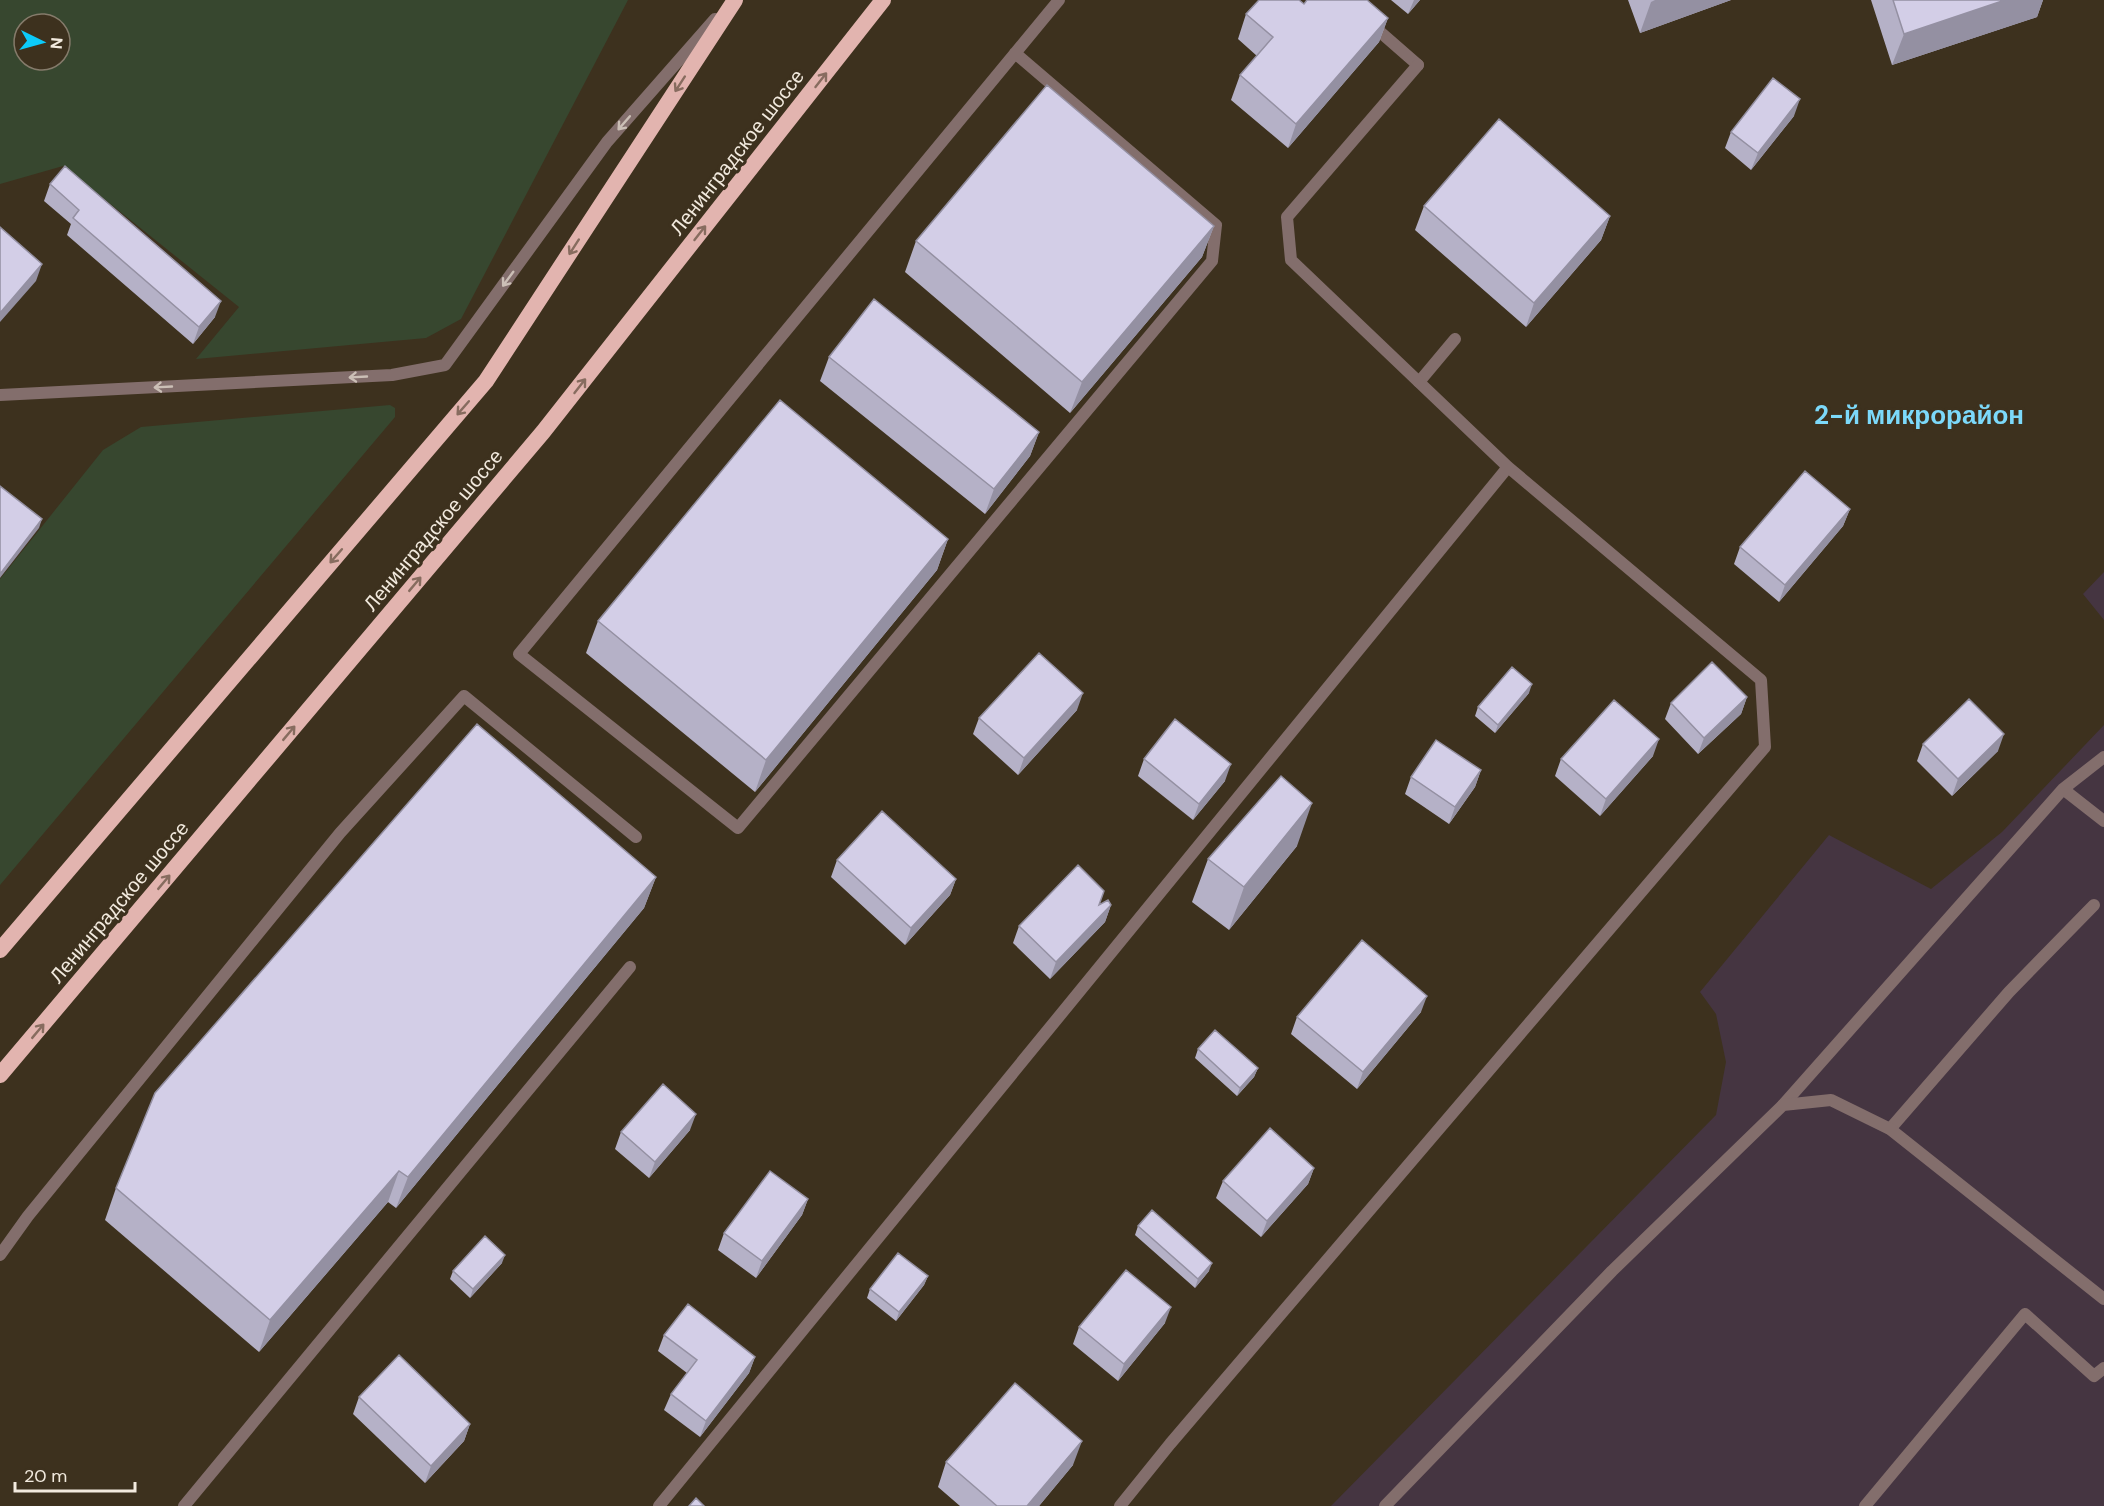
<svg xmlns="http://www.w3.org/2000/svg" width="2104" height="1506" font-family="'DM Sans',sans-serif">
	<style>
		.commercial { fill: #453541 }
		.green { fill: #37472f; fill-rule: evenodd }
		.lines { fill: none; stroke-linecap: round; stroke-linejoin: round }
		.service { stroke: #836e6c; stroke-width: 12 }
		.minor { stroke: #836e6c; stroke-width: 12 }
		.trunk { stroke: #e2b4af; stroke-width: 16 }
		.wall { fill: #b5b1c7 }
		.shaded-wall { fill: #9490a2 }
		.building { fill: #d3cee7; stroke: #9490a2; stroke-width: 1.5 }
		.oneway { stroke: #876c5f }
		.oneway2 { stroke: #cbbfb6 }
		.labels { text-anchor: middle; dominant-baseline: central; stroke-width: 6; stroke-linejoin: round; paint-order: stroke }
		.street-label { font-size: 20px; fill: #f2eade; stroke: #3d311e }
		.district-label { font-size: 26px; font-weight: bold; fill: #7cd9fa; stroke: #3d311e }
	</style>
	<rect width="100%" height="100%" fill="#3d311e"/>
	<!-- commercial -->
	<path class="commercial" d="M 2104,572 L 2104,620 L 2083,594 Z
		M 2104,725 L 2104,1506 L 1331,1506 L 1716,1115 L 1726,1062 L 1716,1014 L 1700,992 L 1829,835 L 1931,889 L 2002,832 Z"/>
	<!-- green -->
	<path class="green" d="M 0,0 L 628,0 L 461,319 L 426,338 L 196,359 L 239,307 L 63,166 L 0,184 ZM 24,24 L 60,24 L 60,60 L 24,60 Z
		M 390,405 L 395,408 L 395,417 L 0,885 L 0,579 L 103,450 L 141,427 Z"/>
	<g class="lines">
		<!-- service -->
		<path class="service" d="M 1371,24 L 1418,65
			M 1015,53 L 1216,225 L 1212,261 L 738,828 L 519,654 L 1059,0
			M 1419,382 L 1455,339
			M 0,395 L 392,375 L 445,365 L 607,142 L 715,19
			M 2063,789 L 2104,821
			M 1783,1105 L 2063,789 L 2104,757
			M 1890,1129 L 2009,992 L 2094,905
			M 0,1255 L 28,1216 L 340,833 L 464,696 L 636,837
			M 1865,1506 L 2025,1314 L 2094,1376 L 2104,1368"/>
		<!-- minor -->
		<path class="minor" d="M 184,1506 L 630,967
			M 659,1506 L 1508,467
			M 1120,1506 L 1170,1444 L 1765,747 L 1761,680 L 1508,467 L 1291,260 L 1287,217 L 1418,65
			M 1385,1506 L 1612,1271 L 1783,1105 L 1831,1100 L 1890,1129 L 2104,1299"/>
		<!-- trunk -->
		<path class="trunk" d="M 0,950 L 486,381 L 735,0
			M 0,1075 L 543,432 L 883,0"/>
	</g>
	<!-- wall -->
	<path class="wall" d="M 1391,0 L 1420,0 L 1408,14 Z
		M 1628,0 L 1731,0 L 1640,33 Z
		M 1871,0 L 2043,0 L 2037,17 L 1892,65 Z
		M 1304,4 L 1388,18 L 1379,42 L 1288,148 L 1231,100 L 1240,75 L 1257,56 L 1238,39 L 1246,14 Z
		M 1794,116 L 1751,170 L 1725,148 L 1731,132 Z
		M 50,184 L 215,317 L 193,344 L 67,235 L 71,224 L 44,201 Z
		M 1424,206 L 1610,216 L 1601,240 L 1526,327 L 1415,230 Z
		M 1214,226 L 1202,257 L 1070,413 L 905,272 L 916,241 Z
		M 829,357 L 1039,432 L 1030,456 L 985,514 L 820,381 Z
		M 1850,509 L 1843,526 L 1779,602 L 1734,564 L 1740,547 Z
		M 948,539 L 937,570 L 755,792 L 586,653 L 598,621 Z
		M 1529,693 L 1495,733 L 1475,716 L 1478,707 Z
		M 1747,697 L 1741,714 L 1698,754 L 1665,719 L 1671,703 Z
		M 1077,710 L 1018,775 L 973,734 L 979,718 Z
		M 1923,744 L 1998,751 L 1952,796 L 1917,761 Z
		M 1653,756 L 1600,816 L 1555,776 L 1561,759 Z
		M 1144,759 L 1225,781 L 1193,820 L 1138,776 Z
		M 1481,770 L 1475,787 L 1449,824 L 1405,794 L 1411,777 Z
		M 1297,846 L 1229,930 L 1192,902 L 1208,859 Z
		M 837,860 L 956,879 L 950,895 L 905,945 L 831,877 Z
		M 656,877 L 644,908 L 396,1208 L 388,1202 L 259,1352 L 105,1220 L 116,1188 Z
		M 1111,905 L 1105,922 L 1050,979 L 1013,943 L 1019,926 Z
		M 1421,1012 L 1357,1089 L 1291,1034 L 1297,1017 Z
		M 1198,1049 L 1258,1068 L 1254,1077 L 1237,1096 L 1195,1058 Z
		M 690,1130 L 649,1178 L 615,1149 L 621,1132 Z
		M 1314,1168 L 1308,1184 L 1261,1237 L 1216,1198 L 1223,1181 Z
		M 808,1199 L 802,1215 L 756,1278 L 718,1250 L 724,1233 Z
		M 1138,1226 L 1209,1271 L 1195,1288 L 1135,1235 Z
		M 502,1263 L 470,1298 L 450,1279 L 453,1271 Z
		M 928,1276 L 924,1285 L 896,1321 L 867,1298 L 870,1289 Z
		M 1165,1323 L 1118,1381 L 1073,1344 L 1079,1327 Z
		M 664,1335 L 755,1357 L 749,1373 L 700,1437 L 664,1410 L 671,1394 L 687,1373 L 658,1351 Z
		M 359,1397 L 470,1424 L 464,1441 L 425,1483 L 353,1414 Z
		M 946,1462 L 1073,1465 L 1039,1506 L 960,1506 L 938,1487 Z"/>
	<!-- shaded-wall -->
	<path class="shaded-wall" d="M 1414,0 L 1420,0 L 1408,14 Z
		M 1655,0 L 1731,0 L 1640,33 L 1651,2 Z
		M 2005,0 L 2043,0 L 2037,17 L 1892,65 L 1904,34 Z
		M 1388,18 L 1379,42 L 1288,148 L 1296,124 Z
		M 1800,99 L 1794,116 L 1751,170 L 1758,153 Z
		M 1610,216 L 1601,240 L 1526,327 L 1534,303 Z
		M 1214,226 L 1202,257 L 1070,413 L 1082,382 Z
		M 42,264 L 36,281 L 0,322 L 0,313 Z
		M 221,301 L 215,317 L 193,344 L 199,327 Z
		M 1039,432 L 1030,456 L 985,514 L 994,489 Z
		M 1850,509 L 1843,526 L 1779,602 L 1785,585 Z
		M 42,519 L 39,528 L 0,578 L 0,574 Z
		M 948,539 L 937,570 L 755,792 L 766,760 Z
		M 1532,684 L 1529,693 L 1495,733 L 1498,725 Z
		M 1083,693 L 1077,710 L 1018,775 L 1024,758 Z
		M 1747,697 L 1741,714 L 1698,754 L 1704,738 Z
		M 2004,734 L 1998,751 L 1952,796 L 1958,779 Z
		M 1659,739 L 1653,756 L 1600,816 L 1606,799 Z
		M 1231,764 L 1225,781 L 1193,820 L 1199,804 Z
		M 1481,770 L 1475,787 L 1449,824 L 1455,807 Z
		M 1312,803 L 1297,846 L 1229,930 L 1244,887 Z
		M 656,877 L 644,908 L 396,1208 L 408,1177 Z
		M 956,879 L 950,895 L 905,945 L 911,928 Z
		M 1111,905 L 1105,922 L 1050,979 L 1056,962 Z
		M 1427,996 L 1421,1012 L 1357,1089 L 1363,1072 Z
		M 1258,1068 L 1254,1077 L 1237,1096 L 1240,1088 Z
		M 696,1114 L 690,1130 L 649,1178 L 655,1162 Z
		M 1314,1168 L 1308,1184 L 1261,1237 L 1267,1221 Z
		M 399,1171 L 388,1202 L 259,1352 L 270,1320 Z
		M 808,1199 L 802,1215 L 756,1278 L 762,1261 Z
		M 505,1255 L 502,1263 L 470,1298 L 473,1289 Z
		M 1212,1263 L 1209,1271 L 1195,1288 L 1198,1279 Z
		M 928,1276 L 924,1285 L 896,1321 L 899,1312 Z
		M 1171,1307 L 1165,1323 L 1118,1381 L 1124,1364 Z
		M 755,1357 L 749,1373 L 700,1437 L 706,1421 Z
		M 470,1424 L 464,1441 L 425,1483 L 431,1466 Z
		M 1082,1441 L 1073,1465 L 1039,1506 L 1027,1506 Z"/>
	<!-- building -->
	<path class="building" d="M 1259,0 L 1299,0 L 1304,4 L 1307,0 L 1367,0 L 1388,18 L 1296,124 L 1240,75 L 1273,37 L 1246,14 Z
		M 1893,0 L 2005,0 L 1904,34 Z
		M 1773,78 L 1800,99 L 1758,153 L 1731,132 Z
		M 1047,85 L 1214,226 L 1082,382 L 916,241 Z
		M 1499,119 L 1610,216 L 1534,303 L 1424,206 Z
		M 65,166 L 221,301 L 199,327 L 73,218 L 79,210 L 50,184 Z
		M 0,227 L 42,264 L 0,313 Z
		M 874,299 L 1039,432 L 994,489 L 829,357 Z
		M 780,400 L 948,539 L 766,760 L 598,621 Z
		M 1805,471 L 1850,509 L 1785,585 L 1740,547 Z
		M 0,486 L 42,519 L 0,574 Z
		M 1039,653 L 1083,693 L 1024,758 L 979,718 Z
		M 1712,662 L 1747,697 L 1704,738 L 1671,703 Z
		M 1512,667 L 1532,684 L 1498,725 L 1478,707 Z
		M 1969,699 L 2004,734 L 1958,779 L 1923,744 Z
		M 1614,700 L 1659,739 L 1606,799 L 1561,759 Z
		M 1175,719 L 1231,764 L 1199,804 L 1144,759 Z
		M 477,724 L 656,877 L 408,1177 L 399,1171 L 270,1320 L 116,1188 L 155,1093 Z
		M 1436,740 L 1481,770 L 1455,807 L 1411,777 Z
		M 1281,776 L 1312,803 L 1244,887 L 1208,859 Z
		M 882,811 L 956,879 L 911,928 L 837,860 Z
		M 1078,865 L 1104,891 L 1099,905 L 1108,900 L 1111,905 L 1056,962 L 1019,926 Z
		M 1362,940 L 1427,996 L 1363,1072 L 1297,1017 Z
		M 1215,1030 L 1258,1068 L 1240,1088 L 1198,1049 Z
		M 663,1084 L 696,1114 L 655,1162 L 621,1132 Z
		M 1270,1128 L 1314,1168 L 1267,1221 L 1223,1181 Z
		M 770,1171 L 808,1199 L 762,1261 L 724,1233 Z
		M 1152,1210 L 1212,1263 L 1198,1279 L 1138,1226 Z
		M 485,1236 L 505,1255 L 473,1289 L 453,1271 Z
		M 898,1253 L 928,1276 L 899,1312 L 870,1289 Z
		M 1126,1270 L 1171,1307 L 1124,1364 L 1079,1327 Z
		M 688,1304 L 755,1357 L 706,1421 L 671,1394 L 697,1360 L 664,1335 Z
		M 399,1355 L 470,1424 L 431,1466 L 359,1397 Z
		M 1015,1383 L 1082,1441 L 1027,1506 L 997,1506 L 946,1462 Z
		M 696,1498 L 704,1506 L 689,1506 Z"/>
	<!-- one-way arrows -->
	<defs><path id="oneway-shaft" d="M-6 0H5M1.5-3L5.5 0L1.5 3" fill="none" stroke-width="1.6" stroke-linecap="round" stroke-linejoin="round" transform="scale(1.5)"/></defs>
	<g class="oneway">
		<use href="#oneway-shaft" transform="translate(821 80) rotate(-52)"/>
		<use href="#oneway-shaft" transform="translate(680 84) rotate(123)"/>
		<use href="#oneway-shaft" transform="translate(700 233) rotate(-52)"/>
		<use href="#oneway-shaft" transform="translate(574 247) rotate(123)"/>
		<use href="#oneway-shaft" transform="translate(580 386) rotate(-52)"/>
		<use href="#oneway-shaft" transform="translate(463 408) rotate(131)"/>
		<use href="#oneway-shaft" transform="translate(336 556) rotate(131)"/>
		<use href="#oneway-shaft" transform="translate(415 584) rotate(-50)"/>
		<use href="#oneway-shaft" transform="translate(289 733) rotate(-50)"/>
		<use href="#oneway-shaft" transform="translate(164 882) rotate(-50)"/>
		<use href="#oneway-shaft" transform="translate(38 1031) rotate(-50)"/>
	</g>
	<g class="oneway2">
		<use href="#oneway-shaft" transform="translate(624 123) rotate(131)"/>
		<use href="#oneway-shaft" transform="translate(508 279) rotate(126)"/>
		<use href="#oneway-shaft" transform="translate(358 377) rotate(177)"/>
		<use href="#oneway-shaft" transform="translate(163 387) rotate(177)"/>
	</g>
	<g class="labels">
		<!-- street labels -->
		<g class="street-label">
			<text transform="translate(737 152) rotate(-52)">Ленинградское шоссе</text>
			<text transform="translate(433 530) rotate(-50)">Ленинградское шоссе</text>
			<text transform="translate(119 902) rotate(-50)">Ленинградское шоссе</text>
		</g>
		<!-- district labels -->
		<g class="district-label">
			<text x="1919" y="415">2-й микрорайон</text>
		</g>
	</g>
	<!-- north arrow -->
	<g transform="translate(42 42) rotate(95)"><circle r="28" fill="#3d311e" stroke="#857b6b" stroke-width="1.5"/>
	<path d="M0-4.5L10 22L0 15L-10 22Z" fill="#0ccafa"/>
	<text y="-9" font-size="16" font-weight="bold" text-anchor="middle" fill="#f2eade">N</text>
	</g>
	<!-- scale -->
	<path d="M15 1482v9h120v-9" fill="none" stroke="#f2eade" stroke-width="3"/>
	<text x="24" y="1482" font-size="18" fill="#f2eade" stroke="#3d311e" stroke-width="4.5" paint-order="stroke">20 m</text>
</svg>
